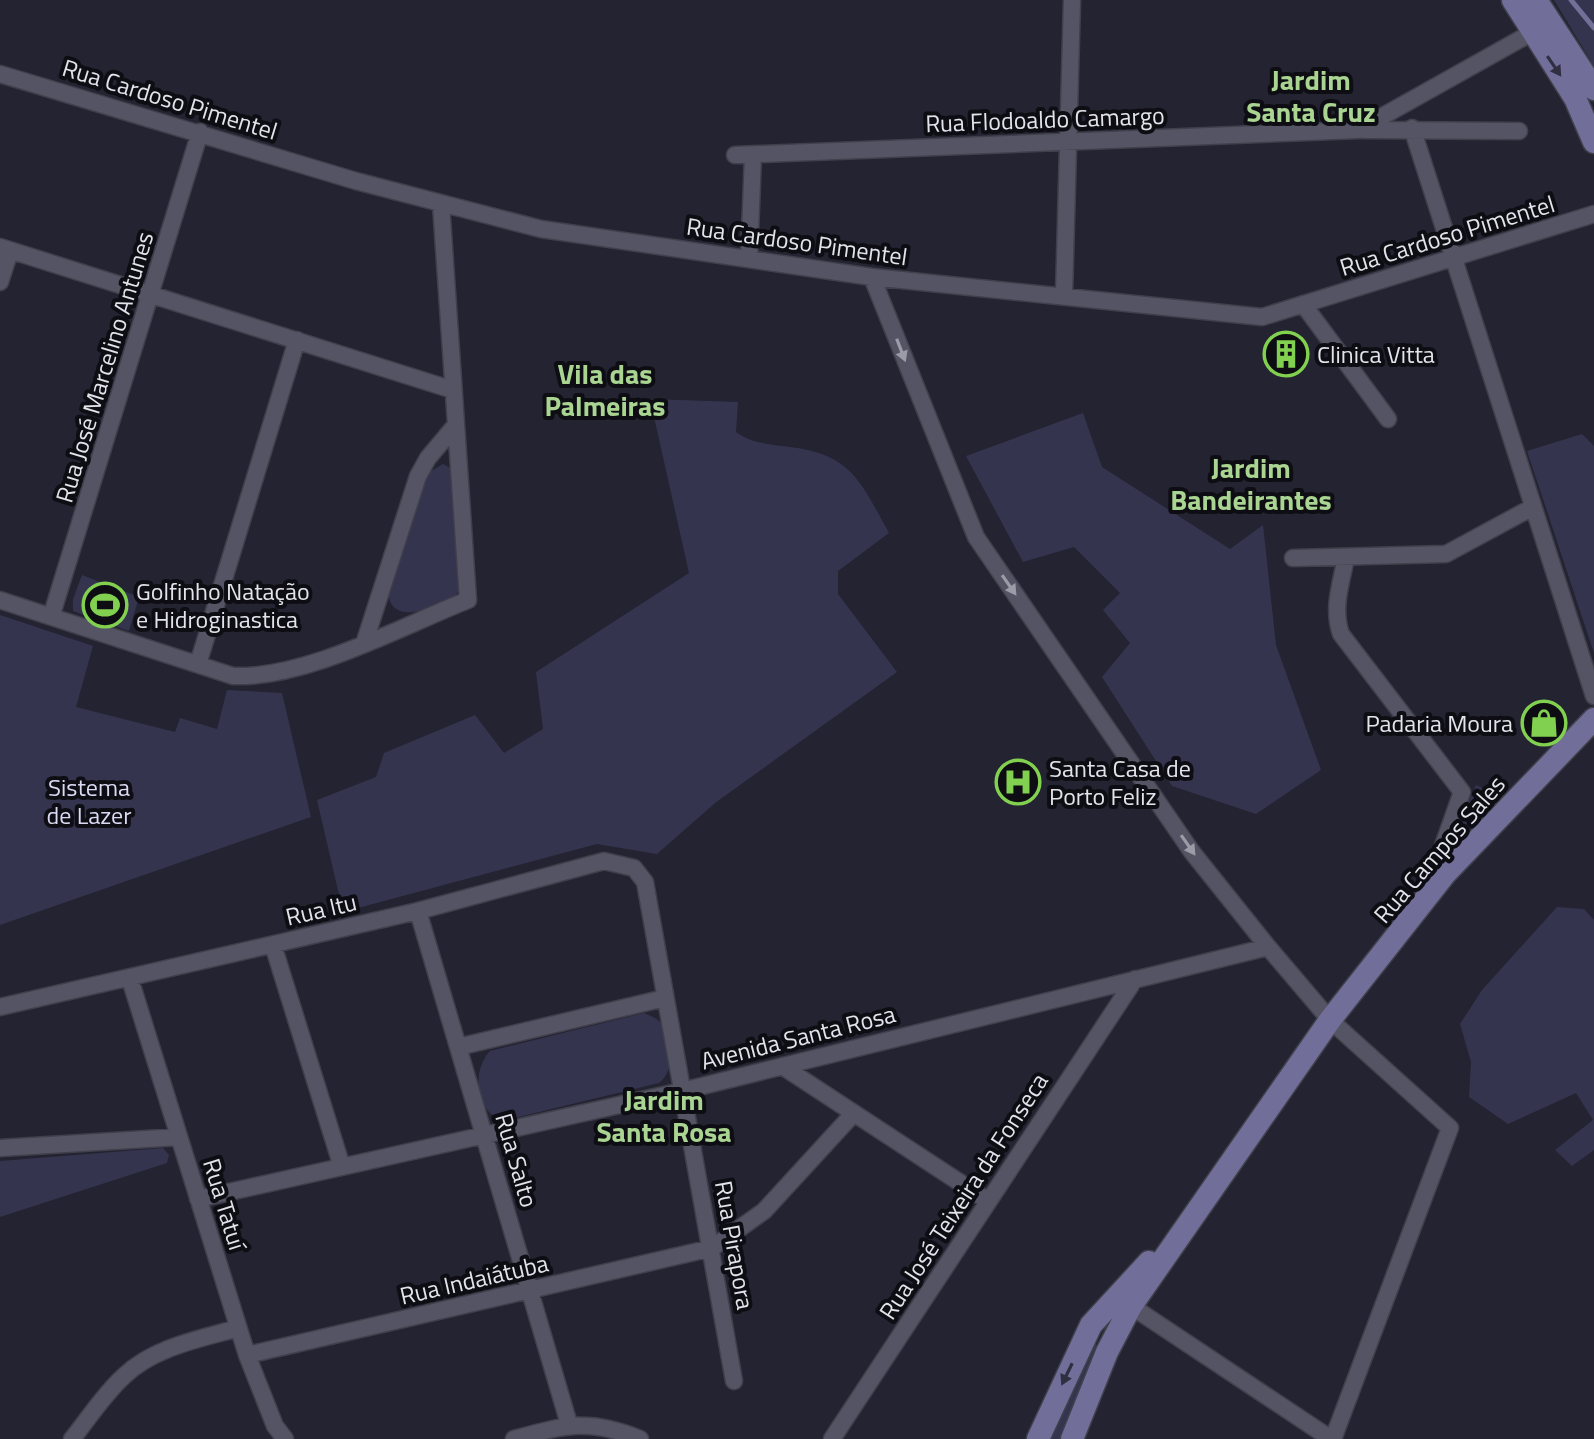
<svg xmlns="http://www.w3.org/2000/svg" width="1594" height="1439" font-family="'Titillium Web',sans-serif">
	<style>
		.green { fill: #35344f }
		.lines { fill: none; stroke-linecap: round; stroke-linejoin: round }
		.stream { stroke: #717096; stroke-width: 5 }
		.minor-casing { stroke: #40404c; stroke-width: 19 }
		.major-casing { stroke: #40404c; stroke-width: 25 }
		.minor { stroke: #545464; stroke-width: 16 }
		.major { stroke: #716f9a; stroke-width: 22 }
		.oneway { fill: #302f42 }
		.oneway2 { fill: #9c9ca8 }
		.labels { text-anchor: middle; dominant-baseline: central; stroke-width: 8; stroke-linejoin: round; paint-order: stroke }
		.street-label { font-size: 24px; fill: #e3e3ec; stroke: #0d0d13 }
		.poi-label { font-size: 24px; fill: #e3e3ec; stroke: #0d0d13; text-anchor: start }
		.park-label { font-size: 24px; fill: #dadaf4; stroke: #0d0d13 }
		.quarter-label { font-size: 28px; font-weight: bold; fill: #a9d492; stroke: #0d0d13 }
	</style>
	<rect width="100%" height="100%" fill="#232331"/>
	<!-- green -->
	<path class="green" d="M 1554,0 L 1594,0 L 1594,66 Z
		M 650,399 L 738,402 L 736,432 C 752,444 770,444 790,447 C 852,454 861,483 889,533 L 838,571 L 838,594 L 897,672 L 715,803 L 657,854 L 597,844 L 343,912 L 317,800 L 376,777 L 384,753 L 475,715 L 504,753 L 543,729 L 536,672 L 689,573 Z
		M 1083,413 L 1102,467 L 1230,549 L 1263,525 L 1276,645 L 1321,770 L 1256,814 L 1172,786 L 1102,677 L 1130,643 L 1103,610 L 1120,593 L 1074,547 L 1023,562 L 966,456 Z
		M 1582,434 L 1594,446 L 1594,653 L 1527,451 Z
		M 443,464 L 456,471 L 461,587 L 453,600 C 433,607 392,627 388,593 L 426,474 Z
		M 82,575 L 139,597 L 129,631 L 73,611 L 73,599 Z
		M 0,615 L 93,646 L 76,707 L 175,732 L 180,718 L 217,729 L 227,690 L 282,693 L 311,817 L 0,925 Z
		M 1476,785 L 1501,797 L 1448,850 Z
		M 1557,907 L 1584,909 L 1594,920 L 1594,1150 L 1572,1166 L 1555,1150 L 1593,1120 L 1576,1093 L 1508,1124 L 1469,1097 L 1471,1062 L 1460,1024 L 1482,990 Z
		M 644,1013 C 649,1015 657,1018 661,1023 C 675,1038 675,1071 659,1083 L 506,1120 C 475,1117 471,1070 490,1051 Z
		M 163,1148 L 169,1155 L 167,1163 L 0,1217 L 0,1161 Z
		M 1091,1337 L 1101,1352 L 1062,1439 L 1044,1439 Z"/>
	<g class="lines">
		<!-- stream -->
		<path class="stream" d="M 1571,0 L 1594,28"/>
		<!-- minor casing -->
		<g class="minor-casing">
			<path id="minor" d="M 0,74 L 356,181 L 541,229 L 872,277 L 1262,317 L 1594,214
				M 1412,128 L 1594,696
				M 1363,130 L 1519,131
				M 735,155 L 1358,130 L 1542,27
				M 0,247 L 453,390
				M 749,259 L 753,155
				M 872,277 L 976,537 L 1192,852 L 1268,947 L 1330,1020 L 1450,1128 L 1333,1439
				M 0,282 L 10,251
				M 1064,295 L 1072,0
				M 1303,304 L 1388,419
				M 1293,558 L 1446,554 L 1533,507
				M 1346,558 C 1341,583 1332,609 1341,634 L 1462,792 L 1439,857 L 1445,874
				M 0,600 L 233,676 C 305,679 400,627 468,600 L 441,204
				M 52,614 L 200,132
				M 365,641 L 418,476 L 428,458 L 455,426
				M 198,664 L 297,340
				M 418,911 L 569,1424
				M 273,945 L 342,1167
				M 130,979 L 247,1355 L 275,1426 L 285,1439
				M 0,1007 L 418,911 L 604,861 L 634,868 L 645,882 L 734,1381
				M 458,1047 L 665,998
				M 782,1066 L 988,1201
				M 0,1148 L 179,1137
				M 198,1199 L 682,1091 L 1268,947
				M 1131,1306 L 1331,1439
				M 247,1355 L 712,1248 L 764,1211 L 854,1113
				M 72,1439 C 89,1418 104,1394 124,1376 C 154,1347 200,1339 238,1328
				M 514,1439 C 565,1425 589,1418 640,1439
				M 832,1439 L 1135,979"/>
		</g>
		<!-- major casing -->
		<g class="major-casing">
			<path id="major" d="M 1513,0 L 1575,98 L 1594,142
				M 1536,0 L 1594,89
				M 1038,1439 L 1091,1325 L 1149,1262
				M 1072,1439 L 1107,1352 L 1131,1306 L 1330,1020 L 1445,874 L 1594,719"/>
		</g>
		<!-- minor -->
		<use href="#minor" class="minor"/>
		<!-- major -->
		<use href="#major" class="major"/>
	</g>
	<!-- one-way arrows -->
	<defs><path id="oneway-solid" d="M-6-.8H1V-3.2L6.5 0L1 3.2V.8H-6Z" transform="scale(2)"/></defs>
	<g class="oneway">
		<use href="#oneway-solid" transform="translate(1554 66) rotate(56)"/>
		<use href="#oneway-solid" transform="translate(1067 1374) rotate(116)"/>
	</g>
	<g class="oneway2">
		<use href="#oneway-solid" transform="translate(901 350) rotate(69)"/>
		<use href="#oneway-solid" transform="translate(1009 585) rotate(55)"/>
		<use href="#oneway-solid" transform="translate(1188 845) rotate(55)"/>
	</g>
	<!-- icons -->
	<defs>
		<g id="building-ring" transform="scale(2.3)"><circle r="9.5" fill="#0d0d13" stroke="#82d04f" stroke-width="1.5"/><path d="M-4-6H4V6H1V3H-1V6H-4ZM-2.5-4.3h1.7v1.8h-1.7ZM.8-4.3h1.7v1.8H.8ZM-2.5-1h1.7V.8h-1.7ZM.8-1h1.7V.8H.8Z" fill="#82d04f"/></g>
		<g id="stadium-ring" transform="scale(2.3)"><circle r="9.5" fill="#0d0d13" stroke="#82d04f" stroke-width="1.5"/><path d="M0-5a6.5 5 0 1 0 0 10a6.5 5 0 1 0 0-10ZM-3.5-1.8h7v3.6h-7Z" fill="#82d04f"/></g>
		<g id="shop-ring" transform="scale(2.3)"><circle r="9.5" fill="#0d0d13" stroke="#82d04f" stroke-width="1.5"/><path d="M-5-2.5h2.3a2.7 3.5 0 0 1 5.4 0H5L5.5 6h-11ZM-1.5-2.5h3a1.5 2.3 0 0 0-3 0Z" fill="#82d04f"/></g>
		<g id="hospital-ring" transform="scale(2.3)"><circle r="9.5" fill="#0d0d13" stroke="#82d04f" stroke-width="1.5"/><path d="M-5-5h3v3.5h4V-5h3V5h-3V1.5h-4V5h-3Z" fill="#82d04f"/></g>
	</defs>
	<g fill-rule="evenodd">
		<use href="#building-ring" x="1286" y="354"/>
		<use href="#stadium-ring" x="105" y="605"/>
		<use href="#shop-ring" x="1544" y="723"/>
		<use href="#hospital-ring" x="1018" y="782"/>
	</g>
	<g class="labels">
		<!-- street labels -->
		<g class="street-label">
			<text transform="translate(170 99) rotate(17)">Rua Cardoso Pimentel</text>
			<text transform="translate(1045 119) rotate(-2)">Rua Flodoaldo Camargo</text>
			<text transform="translate(1447 235) rotate(-17)">Rua Cardoso Pimentel</text>
			<text transform="translate(797 241) rotate(8)">Rua Cardoso Pimentel</text>
			<text transform="translate(104 367) rotate(-73)">Rua José Marcelino Antunes</text>
			<text transform="translate(1439 849) rotate(-49)">Rua Campos Sales</text>
			<text transform="translate(321 909) rotate(-13)">Rua Itu</text>
			<text transform="translate(798 1037) rotate(-14)">Avenida Santa Rosa</text>
			<text transform="translate(517 1160) rotate(74)">Rua Salto</text>
			<text transform="translate(963 1196) rotate(-57)">Rua José Teixeira da Fonseca</text>
			<text transform="translate(225 1204) rotate(73)">Rua Tatuí</text>
			<text transform="translate(735 1245) rotate(80)">Rua Pirapora</text>
			<text transform="translate(474 1279) rotate(-13)">Rua Indaiátuba</text>
		</g>
		<!-- poi labels -->
		<g class="poi-label">
			<text x="1317" y="354">Clinica Vitta</text>
			<text x="136" y="591">Golfinho Natação<tspan x="136" dy="28">e Hidroginastica</tspan></text>
			<text x="1513" y="723" text-anchor="end">Padaria Moura</text>
			<text x="1049" y="768">Santa Casa de<tspan x="1049" dy="28">Porto Feliz</tspan></text>
		</g>
		<!-- park labels -->
		<g class="park-label">
			<text x="89" y="787">Sistema<tspan x="89" dy="28">de Lazer</tspan></text>
		</g>
		<!-- quarter labels -->
		<g class="quarter-label">
			<text x="1311" y="79">Jardim<tspan x="1311" dy="32">Santa Cruz</tspan></text>
			<text x="605" y="373">Vila das<tspan x="605" dy="32">Palmeiras</tspan></text>
			<text x="1251" y="467">Jardim<tspan x="1251" dy="32">Bandeirantes</tspan></text>
			<text x="664" y="1099">Jardim<tspan x="664" dy="32">Santa Rosa</tspan></text>
		</g>
	</g>
</svg>
